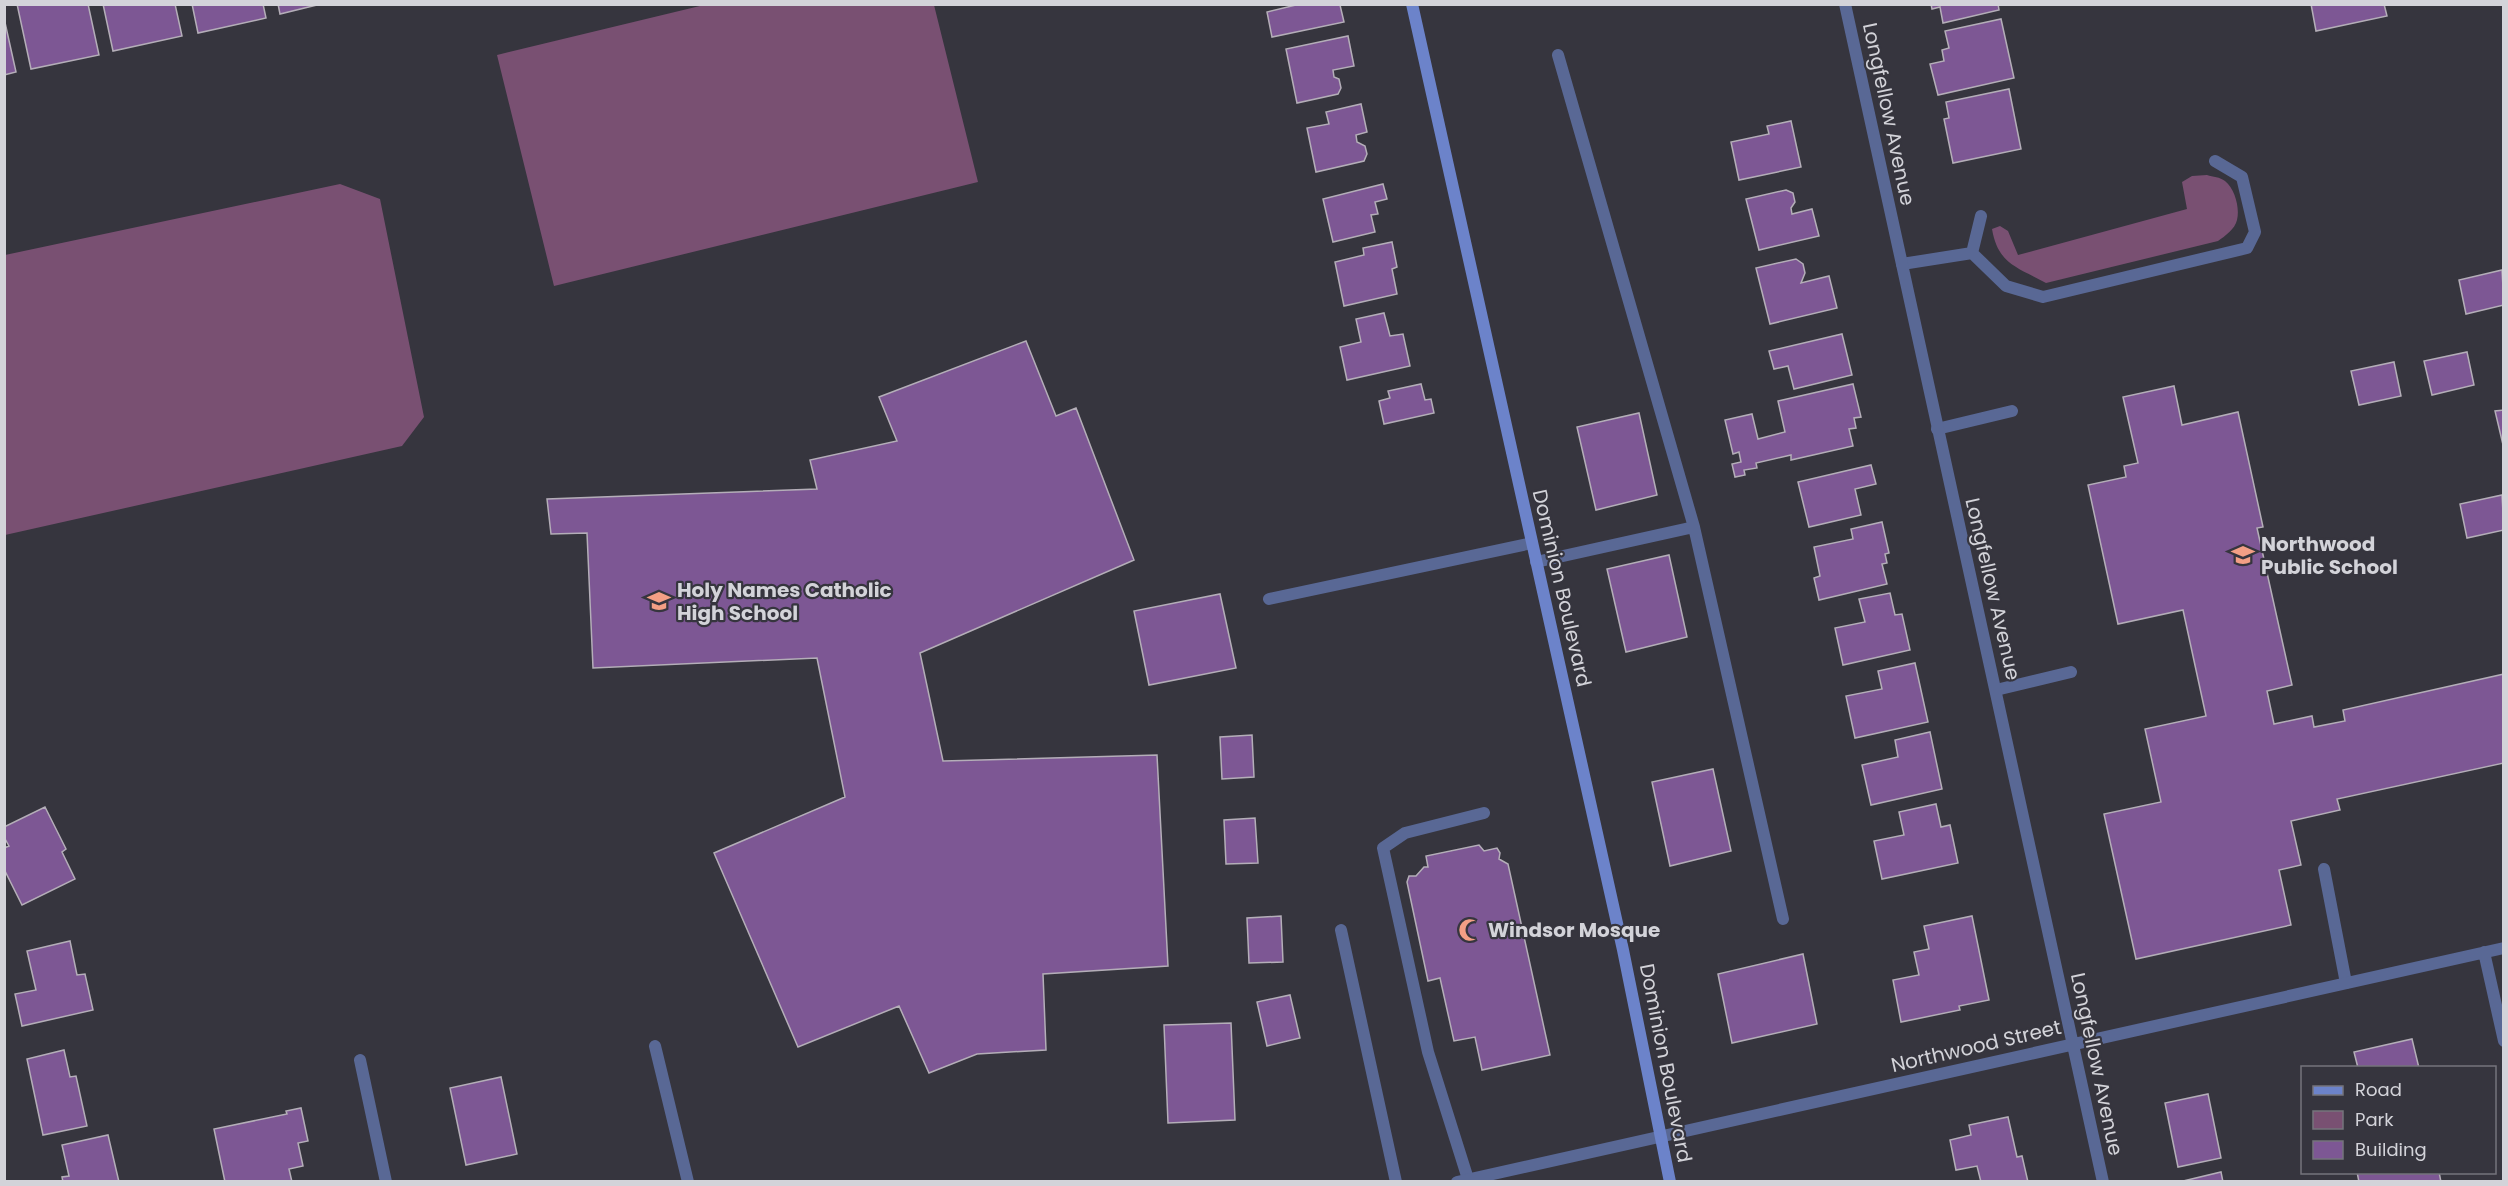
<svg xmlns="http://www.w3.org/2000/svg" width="2508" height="1186" font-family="Poppins,sans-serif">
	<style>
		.green { fill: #795072 }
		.building { fill: #7d5794; stroke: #b4aeb8; stroke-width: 1.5 }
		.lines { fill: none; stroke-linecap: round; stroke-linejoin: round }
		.lane { stroke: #596895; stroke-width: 12 }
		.street { stroke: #596895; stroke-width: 12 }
		.secondary { stroke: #6c83ca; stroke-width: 12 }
		.labels { text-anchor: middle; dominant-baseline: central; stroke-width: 4.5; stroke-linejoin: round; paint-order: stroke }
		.street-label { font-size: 20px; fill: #d3d3d9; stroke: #36353e }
		.poi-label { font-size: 20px; font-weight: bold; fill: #d3d3d9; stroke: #36353e; text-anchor: start }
	</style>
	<rect width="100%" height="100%" fill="#36353e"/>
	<!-- green -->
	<path class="green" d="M 704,5 L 934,5 L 978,182 L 554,286 L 497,55 Z
		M 2207,175 C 2213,177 2220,177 2225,181 C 2235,189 2240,208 2237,220 C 2235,229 2225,236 2218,241 L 2046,283 C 2017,267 1998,264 1992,229 L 2000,226 L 2008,231 L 2018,255 L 2187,209 L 2182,182 L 2192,176 Z
		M 340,184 L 380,199 L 424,417 L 402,446 L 5,535 L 5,255 Z"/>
	<!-- building -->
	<path class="building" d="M 17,4 L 88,4 L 99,55 L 31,69 Z
		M 103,4 L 175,4 L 182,36 L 113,51 Z
		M 192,4 L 263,4 L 266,18 L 198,33 Z
		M 278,4 L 321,4 L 280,14 Z
		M 1300,4 L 1340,5 L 1344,22 L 1272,37 L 1267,12 Z
		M 1931,4 L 1998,4 L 1999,10 L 1943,23 L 1940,7 L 1932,9 Z
		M 2311,4 L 2384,4 L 2387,16 L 2316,31 Z
		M 4,18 L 16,72 L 4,75 Z
		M 2001,19 L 2014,78 L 1938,95 L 1930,64 L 1944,61 L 1942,50 L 1949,48 L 1945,31 Z
		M 1348,36 L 1354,66 L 1333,70 L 1334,77 L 1339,79 L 1341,88 L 1338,94 L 1297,103 L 1286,49 Z
		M 2009,89 L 2021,149 L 1953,163 L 1944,119 L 1949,118 L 1946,102 Z
		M 1361,104 L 1367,132 L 1356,135 L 1357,142 L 1365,146 L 1367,154 L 1364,161 L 1316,172 L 1307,128 L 1329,124 L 1326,112 Z
		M 1791,121 L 1801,167 L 1739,180 L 1731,142 L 1769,134 L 1767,126 Z
		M 1383,184 L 1387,199 L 1375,202 L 1378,214 L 1371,215 L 1375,232 L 1333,242 L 1323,199 Z
		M 1786,190 L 1793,193 L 1795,202 L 1791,208 L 1792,214 L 1812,209 L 1819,236 L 1759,250 L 1746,199 Z
		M 1392,242 L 1397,267 L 1392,269 L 1397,294 L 1344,306 L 1335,262 L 1364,255 L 1363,248 Z
		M 1796,259 L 1803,264 L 1805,273 L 1801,283 L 1829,276 L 1837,308 L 1770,324 L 1756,268 Z
		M 2502,270 L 2504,305 L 2466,314 L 2459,280 Z
		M 1384,313 L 1390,336 L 1403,334 L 1410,366 L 1347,380 L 1340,347 L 1361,342 L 1356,319 Z
		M 1842,334 L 1852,375 L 1794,389 L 1788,366 L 1774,369 L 1769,351 Z
		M 1026,341 L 1056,416 L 1076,408 L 1134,560 L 920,653 L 943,761 L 1157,755 L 1168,966 L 1043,974 L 1046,1050 L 977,1054 L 929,1073 L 899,1006 L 798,1047 L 714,853 L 845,797 L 817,658 L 593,668 L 587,533 L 551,534 L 547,499 L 817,489 L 810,460 L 897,441 L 879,397 Z
		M 2467,352 L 2474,385 L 2432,395 L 2424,361 Z
		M 2394,362 L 2401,396 L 2359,405 L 2351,371 Z
		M 1421,384 L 1425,400 L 1431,399 L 1434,413 L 1384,424 L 1379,401 L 1390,398 L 1388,391 Z
		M 1853,384 L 1861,417 L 1854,418 L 1856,428 L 1849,429 L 1853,446 L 1791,460 L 1791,455 L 1756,463 L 1757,468 L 1744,470 L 1745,475 L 1735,477 L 1732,464 L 1741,462 L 1739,452 L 1733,454 L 1725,420 L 1752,414 L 1758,439 L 1785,432 L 1778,401 Z
		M 2174,386 L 2182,425 L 2238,412 L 2263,527 L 2257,528 L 2292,685 L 2267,691 L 2274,724 L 2312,716 L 2314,727 L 2345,721 L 2343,710 L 2504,674 L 2504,763 L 2337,799 L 2340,810 L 2291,821 L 2301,865 L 2279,870 L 2291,925 L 2136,959 L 2104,814 L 2161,802 L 2145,729 L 2206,716 L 2183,610 L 2118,624 L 2088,485 L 2126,477 L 2124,466 L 2138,463 L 2123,397 Z
		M 2504,410 L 2504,449 L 2495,411 Z
		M 1639,413 L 1657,495 L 1596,510 L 1577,427 Z
		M 1871,465 L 1876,484 L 1855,489 L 1861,515 L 1809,527 L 1798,482 Z
		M 2502,495 L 2504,530 L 2467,538 L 2460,504 Z
		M 1882,522 L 1889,553 L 1885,554 L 1887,563 L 1882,564 L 1887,584 L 1819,600 L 1814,578 L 1820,576 L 1814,547 L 1853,539 L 1851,529 Z
		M 1669,555 L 1687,637 L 1626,652 L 1607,569 Z
		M 1890,593 L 1895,615 L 1902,614 L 1910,650 L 1843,665 L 1835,628 L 1865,622 L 1859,599 Z
		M 1220,594 L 1236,668 L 1149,685 L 1134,611 Z
		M 1915,663 L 1928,722 L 1855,738 L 1846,696 L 1882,689 L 1878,671 Z
		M 1930,732 L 1942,789 L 1871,805 L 1862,765 L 1898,757 L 1895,740 Z
		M 1252,735 L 1254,777 L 1222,779 L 1220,737 Z
		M 1713,769 L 1731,851 L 1670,866 L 1652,782 Z
		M 1936,804 L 1941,827 L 1950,825 L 1958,863 L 1882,879 L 1874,841 L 1904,835 L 1899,812 Z
		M 45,807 L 66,849 L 62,852 L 75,879 L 22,905 L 4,869 L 4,848 L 9,846 L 4,837 L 4,827 Z
		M 1255,818 L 1258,863 L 1226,864 L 1224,820 Z
		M 1479,845 L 1484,851 L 1497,848 L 1500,853 L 1499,859 L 1508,864 L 1550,1055 L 1482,1070 L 1475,1037 L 1454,1041 L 1440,978 L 1428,981 L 1407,882 L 1409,876 L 1416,876 L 1424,867 L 1428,867 L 1426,856 Z
		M 1281,916 L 1283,962 L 1249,963 L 1247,918 Z
		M 1972,916 L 1989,1000 L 1959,1006 L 1960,1010 L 1901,1022 L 1893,980 L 1919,975 L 1914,952 L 1929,949 L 1924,926 Z
		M 70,941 L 77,975 L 85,974 L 93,1010 L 22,1026 L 15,994 L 36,990 L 27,951 Z
		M 1803,954 L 1817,1024 L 1732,1043 L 1718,974 Z
		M 1290,995 L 1300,1038 L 1267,1046 L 1257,1002 Z
		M 1231,1023 L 1235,1120 L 1168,1123 L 1164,1025 Z
		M 2412,1039 L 2419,1068 L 2358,1068 L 2354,1052 Z
		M 64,1050 L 70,1077 L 76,1076 L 87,1126 L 43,1135 L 27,1059 Z
		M 501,1077 L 517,1154 L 466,1165 L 450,1088 Z
		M 2208,1094 L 2221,1158 L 2178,1167 L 2165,1103 Z
		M 301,1108 L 308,1141 L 298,1143 L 303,1166 L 289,1169 L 292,1182 L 225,1182 L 214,1129 L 287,1114 L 286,1111 Z
		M 2008,1117 L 2017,1157 L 2022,1156 L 2028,1182 L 1981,1182 L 1977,1166 L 1956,1170 L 1950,1140 L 1971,1135 L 1969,1125 Z
		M 108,1135 L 119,1182 L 63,1182 L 62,1177 L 69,1176 L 62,1145 Z
		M 2221,1172 L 2223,1182 L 2179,1182 Z
		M 2357,1172 L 2439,1172 L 2441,1182 L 2359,1182 Z"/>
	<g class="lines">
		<!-- lane -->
		<path class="lane" d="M 1558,55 L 1694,527
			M 1972,253 L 1981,216
			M 1902,264 L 1972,253 L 2006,286 L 2043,297 L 2247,248 L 2255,232 L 2242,177 L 2215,161
			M 1937,429 L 2012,411
			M 1536,562 L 1694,527 L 1783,919
			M 1269,599 L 1532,543
			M 1996,690 L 2071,672
			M 2324,869 L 2346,983
			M 1341,930 L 1396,1182
			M 655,1046 L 688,1182
			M 1468,1179 L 1428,1052 L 1383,848 L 1405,833 L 1484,813"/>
		<!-- street -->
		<path class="street" d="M 1845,4 L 2103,1182
			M 2484,952 L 2504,1041
			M 360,1060 L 386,1182
			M 1457,1182 L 2504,948"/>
		<!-- secondary -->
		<path class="secondary" d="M 1412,4 L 1623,950 L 1670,1182"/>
	</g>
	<!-- icons -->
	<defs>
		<g id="school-bare" transform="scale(1.8)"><path d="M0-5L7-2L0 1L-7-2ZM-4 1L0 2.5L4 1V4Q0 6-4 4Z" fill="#f39f85" stroke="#36353e" stroke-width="2.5" paint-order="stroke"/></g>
		<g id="mosque-bare" transform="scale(1.8)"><path d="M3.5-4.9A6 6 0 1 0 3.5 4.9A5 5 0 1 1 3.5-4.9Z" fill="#f39f85" stroke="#36353e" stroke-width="2.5" paint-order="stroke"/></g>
	</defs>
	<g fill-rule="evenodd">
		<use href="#school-bare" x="2243" y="555"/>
		<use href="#school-bare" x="659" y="601"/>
		<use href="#mosque-bare" x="1470" y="930"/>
	</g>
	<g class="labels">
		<!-- street labels -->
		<g class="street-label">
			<text transform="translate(1889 114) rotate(78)">Longfellow Avenue</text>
			<text transform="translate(1562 588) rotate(77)">Dominion Boulevard</text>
			<text transform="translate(1993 589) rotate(77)">Longfellow Avenue</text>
			<text transform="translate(1976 1046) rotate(-13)">Northwood Street</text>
			<text transform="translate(1666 1063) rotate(79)">Dominion Boulevard</text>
			<text transform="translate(2097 1064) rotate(78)">Longfellow Avenue</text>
		</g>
		<!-- poi labels -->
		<g class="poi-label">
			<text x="2261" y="544">Northwood<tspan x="2261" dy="23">Public School</tspan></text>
			<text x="677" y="590">Holy Names Catholic<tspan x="677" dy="23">High School</tspan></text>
			<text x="1488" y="930">Windsor Mosque</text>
		</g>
	</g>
	<!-- border -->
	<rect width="2508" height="1186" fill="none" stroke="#d3d3d9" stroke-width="12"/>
	<!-- legend -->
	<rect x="2301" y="1066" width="195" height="108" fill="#36353e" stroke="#75747c" stroke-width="1.5"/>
	<rect x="2313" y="1086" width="30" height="9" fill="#6c83ca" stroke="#75747c" stroke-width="1.5"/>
	<text x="2355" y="1096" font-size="18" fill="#d3d3d9">Road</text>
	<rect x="2313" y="1111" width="30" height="18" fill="#795072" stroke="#75747c" stroke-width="1.5"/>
	<text x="2355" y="1126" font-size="18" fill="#d3d3d9">Park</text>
	<rect x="2313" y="1141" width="30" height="18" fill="#7d5794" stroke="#75747c" stroke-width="1.5"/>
	<text x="2355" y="1156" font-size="18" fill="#d3d3d9">Building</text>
</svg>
